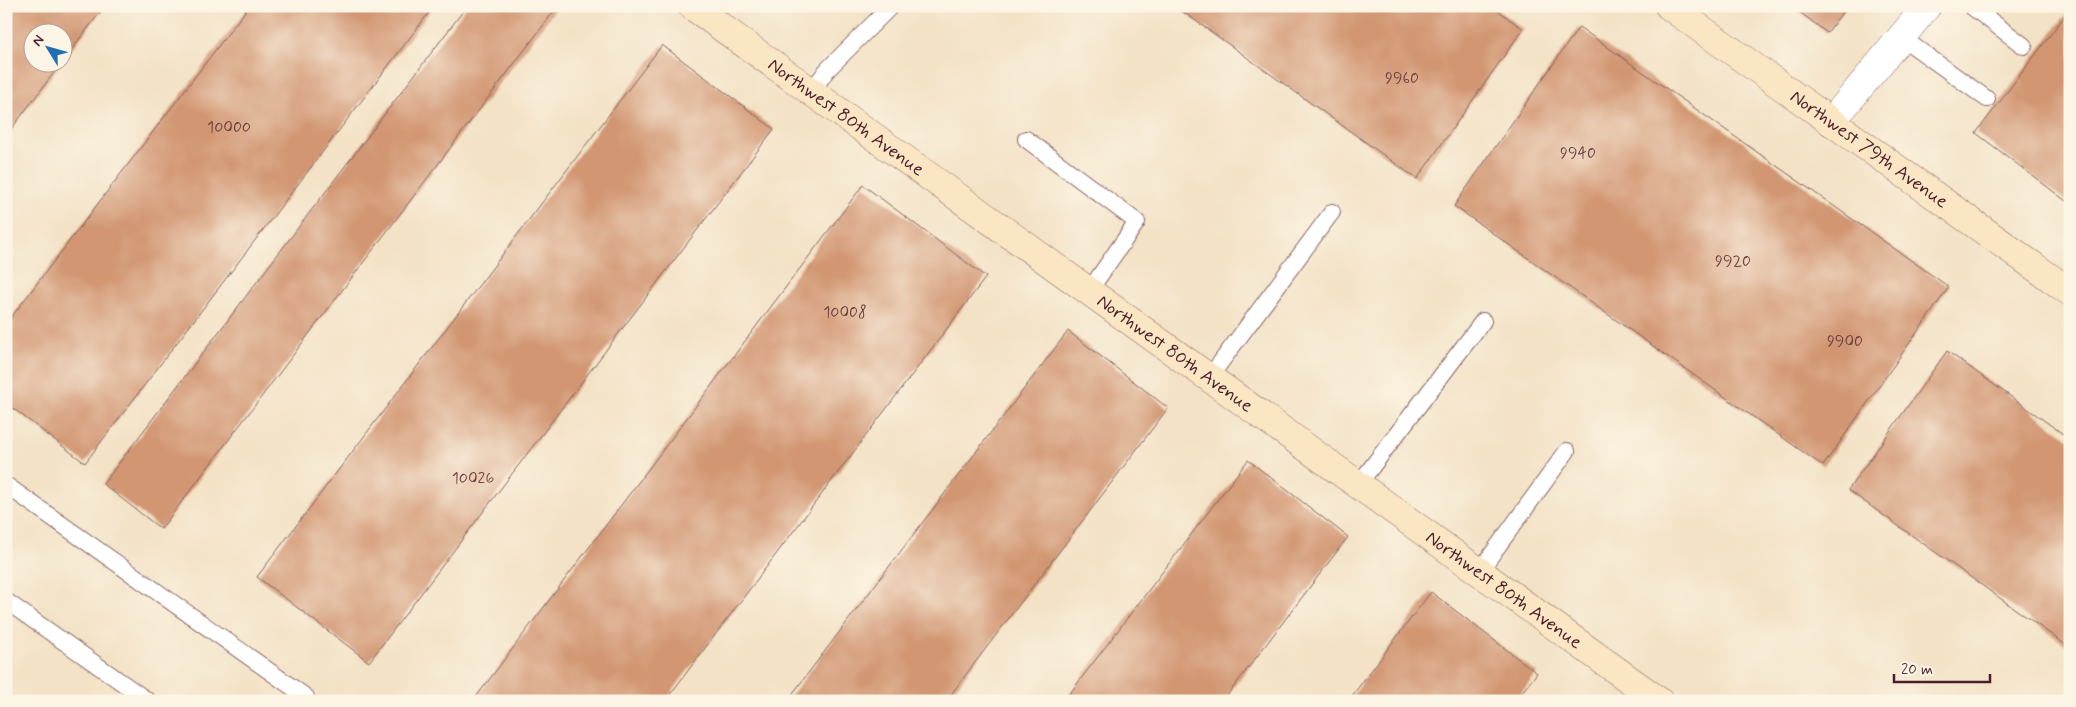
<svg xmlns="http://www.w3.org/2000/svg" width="2076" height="707" font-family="Mynerve,sans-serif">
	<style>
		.building { fill: #d29672 }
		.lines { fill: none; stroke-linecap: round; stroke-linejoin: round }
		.lane-casing { stroke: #856361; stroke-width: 18 }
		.street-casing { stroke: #856361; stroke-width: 29 }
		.secondary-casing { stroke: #856361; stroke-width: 29 }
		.lane { stroke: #fff; stroke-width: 16 }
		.street { stroke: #fff; stroke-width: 28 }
		.secondary { stroke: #fbe6c4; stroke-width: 28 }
		.labels { text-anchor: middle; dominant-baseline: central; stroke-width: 4.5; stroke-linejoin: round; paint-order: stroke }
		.number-label { font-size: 16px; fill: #6c3d3d }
		.street-label { font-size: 19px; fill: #4a1f2b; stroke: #fcf5e5 }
	</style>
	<rect width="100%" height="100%" fill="#fcf5e5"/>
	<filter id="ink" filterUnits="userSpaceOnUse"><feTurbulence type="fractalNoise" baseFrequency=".02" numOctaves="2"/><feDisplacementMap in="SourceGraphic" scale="10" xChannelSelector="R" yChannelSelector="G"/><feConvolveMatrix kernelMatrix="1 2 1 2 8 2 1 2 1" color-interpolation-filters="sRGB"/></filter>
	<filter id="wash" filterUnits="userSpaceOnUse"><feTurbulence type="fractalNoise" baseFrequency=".0096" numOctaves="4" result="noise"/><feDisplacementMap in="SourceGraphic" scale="20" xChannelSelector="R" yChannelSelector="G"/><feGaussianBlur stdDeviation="1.12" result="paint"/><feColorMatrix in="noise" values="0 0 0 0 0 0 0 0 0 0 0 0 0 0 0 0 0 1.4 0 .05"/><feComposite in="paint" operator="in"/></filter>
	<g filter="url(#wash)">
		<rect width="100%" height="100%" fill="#f3e2c6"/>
		<g id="blocks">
			<!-- building -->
			<path class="building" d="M 6,6 L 105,6 L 62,62 L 62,32 L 32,32 L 32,62 L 62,62 L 6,136 Z
				M 249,6 L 434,6 L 85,463 L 6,403 L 6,324 Z
				M 467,6 L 558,6 L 161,529 L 103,484 Z
				M 1175,6 L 1492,6 L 1523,29 L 1417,179 Z
				M 1792,6 L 1847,6 L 1827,33 Z
				M 2070,9 L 2070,204 L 1976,133 Z
				M 1579,27 L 1949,287 L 1823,466 L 1454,206 Z
				M 662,45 L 774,129 L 369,662 L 257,577 Z
				M 863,185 L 986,277 L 665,701 L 473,701 Z
				M 1068,331 L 1168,408 L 946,701 L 787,701 Z
				M 1947,351 L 2070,439 L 2070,648 L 1848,490 Z
				M 1248,460 L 1348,537 L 1223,701 L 1064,701 Z
				M 1431,592 L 1537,673 L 1515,701 L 1348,701 Z"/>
		</g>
	</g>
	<g filter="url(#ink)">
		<use href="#blocks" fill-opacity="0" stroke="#856361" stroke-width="1"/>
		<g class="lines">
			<!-- lane casing -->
			<g class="lane-casing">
				<path id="lane" d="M 1971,6 L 2024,46
					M 1901,37 L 1987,99
					M 811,92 L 827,70 L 891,6
					M 1026,139 L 1137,222 L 1089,291
					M 1209,378 L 1332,212
					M 6,485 L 306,697
					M 1358,485 L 1483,321
					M 1479,572 L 1567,451
					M 6,601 L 148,701"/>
			</g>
			<!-- street casing -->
			<g class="street-casing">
				<path id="street" d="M 1831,122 L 1927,6"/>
			</g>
			<!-- secondary casing -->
			<g class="secondary-casing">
				<g id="secondary">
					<path id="s1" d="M 692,6 L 1659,701"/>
					<path id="s2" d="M 1669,6 L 2070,292"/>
				</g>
			</g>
			<!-- lane -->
			<use href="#lane" class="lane"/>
			<!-- street -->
			<use href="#street" class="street"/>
			<!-- secondary -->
			<use href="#secondary" class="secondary"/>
		</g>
	</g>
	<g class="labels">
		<!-- number labels -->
		<g class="number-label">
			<text x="1402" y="78">9960</text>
			<text x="229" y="127">10000</text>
			<text x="1578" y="153">9940</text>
			<text x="1733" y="261">9920</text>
			<text x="845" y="312">10008</text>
			<text x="1845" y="341">9900</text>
			<text x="473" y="478">10026</text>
		</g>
		<!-- street labels -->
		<g class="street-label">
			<text stroke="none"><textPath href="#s1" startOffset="190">Northwest 80th Avenue</textPath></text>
			<text stroke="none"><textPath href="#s2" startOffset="246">Northwest 79th Avenue</textPath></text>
			<text stroke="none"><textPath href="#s1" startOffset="595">Northwest 80th Avenue</textPath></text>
			<text stroke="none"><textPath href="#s1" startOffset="1000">Northwest 80th Avenue</textPath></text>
		</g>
	</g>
	<!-- margin -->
	<rect width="2076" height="707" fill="none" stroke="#fcf5e5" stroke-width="25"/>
	<!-- north arrow -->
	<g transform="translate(48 48) rotate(307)"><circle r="24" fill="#fcf5e5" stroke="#b59f9b"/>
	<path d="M0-4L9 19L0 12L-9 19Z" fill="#1f6fb2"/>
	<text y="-8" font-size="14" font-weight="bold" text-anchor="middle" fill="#4a1f2b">N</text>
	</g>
	<!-- scale -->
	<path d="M1894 674v8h96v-8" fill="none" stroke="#4a1f2b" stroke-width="2.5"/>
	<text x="1901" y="674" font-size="15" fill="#4a1f2b" stroke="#fcf5e5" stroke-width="4" paint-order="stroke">20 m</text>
</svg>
